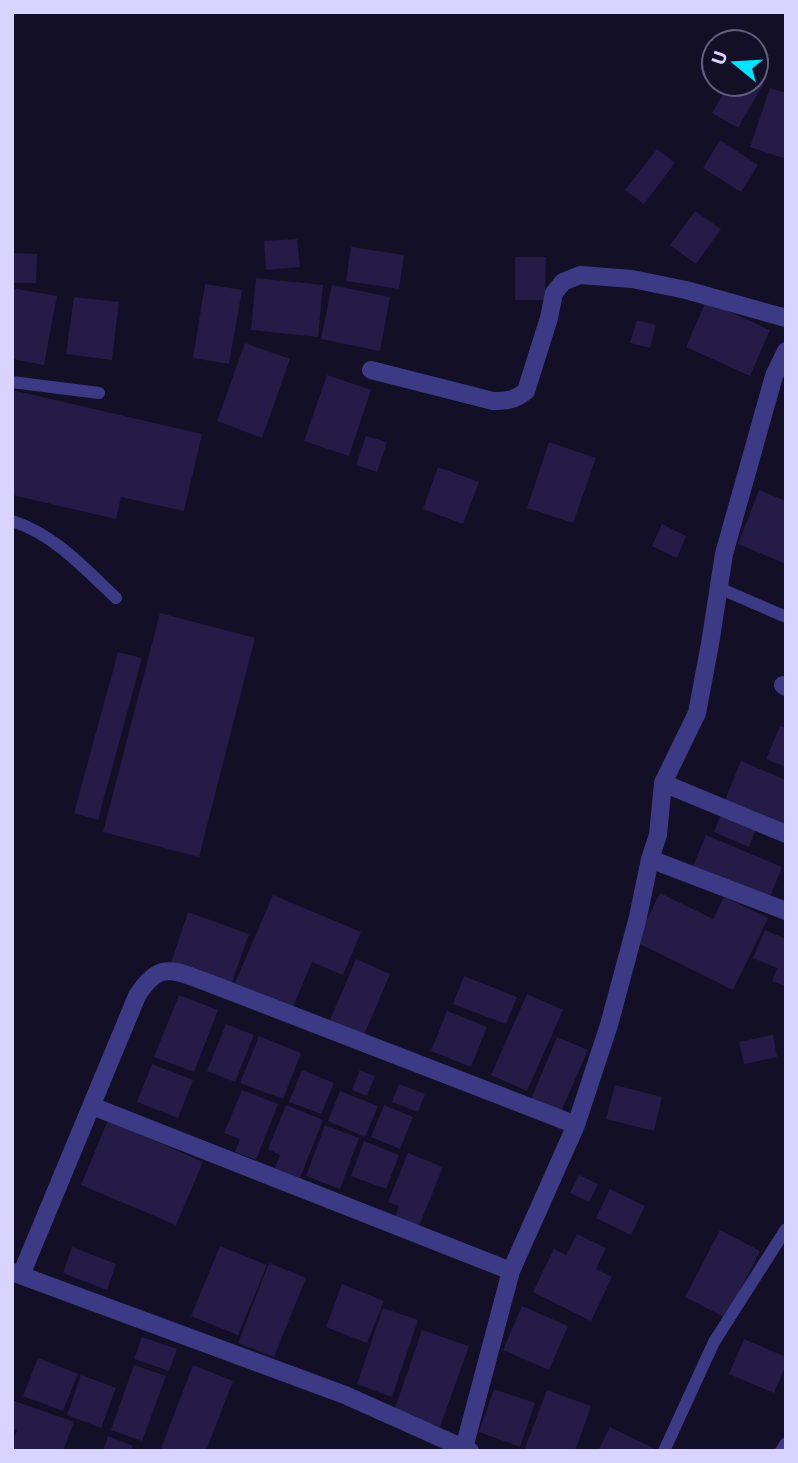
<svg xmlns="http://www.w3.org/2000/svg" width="798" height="1463" font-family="'Exo 2',sans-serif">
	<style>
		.building { fill: #241b47 }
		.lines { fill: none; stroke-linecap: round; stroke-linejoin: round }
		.lane { stroke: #3d3a85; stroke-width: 12 }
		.street { stroke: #3d3a85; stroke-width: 18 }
	</style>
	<rect width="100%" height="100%" fill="#130f26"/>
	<!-- building -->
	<path class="building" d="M 756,69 L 768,76 L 738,128 L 712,113 L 729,84 L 756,84 Z
		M 770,88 L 786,93 L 786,159 L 750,147 Z
		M 720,140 L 758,165 L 741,192 L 703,168 Z
		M 657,149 L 675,163 L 644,204 L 625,190 Z
		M 695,211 L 721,229 L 696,264 L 670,245 Z
		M 297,239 L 300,267 L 266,270 L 264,241 Z
		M 351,247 L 404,255 L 399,289 L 346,281 Z
		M 12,253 L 37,254 L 36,283 L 12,283 Z
		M 515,257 L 546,257 L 545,300 L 515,300 Z
		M 256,278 L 323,285 L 318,337 L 251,330 Z
		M 205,284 L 242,290 L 229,364 L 193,358 Z
		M 332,285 L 390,297 L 380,351 L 321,339 Z
		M 12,288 L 57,296 L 44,365 L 12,359 Z
		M 74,297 L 119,302 L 112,360 L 66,354 Z
		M 706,301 L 770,330 L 750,376 L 686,347 Z
		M 637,320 L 656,325 L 650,348 L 630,343 Z
		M 245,343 L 290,359 L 262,438 L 217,421 Z
		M 327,375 L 371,390 L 349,456 L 304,441 Z
		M 12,390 L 202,434 L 184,511 L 121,497 L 116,519 L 12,495 Z
		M 366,436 L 387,442 L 377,472 L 356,465 Z
		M 549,442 L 596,458 L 573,523 L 527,508 Z
		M 438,467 L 479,482 L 463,524 L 423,509 Z
		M 759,490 L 786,501 L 786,564 L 738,544 Z
		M 662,524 L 686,536 L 677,558 L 652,546 Z
		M 160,613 L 255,638 L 199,857 L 103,832 Z
		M 118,652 L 142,658 L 98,820 L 74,813 Z
		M 780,726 L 786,728 L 786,767 L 766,759 Z
		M 741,761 L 786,780 L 786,825 L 725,800 Z
		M 723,810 L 758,824 L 749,847 L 714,832 Z
		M 706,835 L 782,867 L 769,899 L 693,866 Z
		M 660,893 L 713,919 L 724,897 L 768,918 L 733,990 L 636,942 Z
		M 273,895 L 361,932 L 343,975 L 312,962 L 293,1007 L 235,983 Z
		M 188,912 L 249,934 L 231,985 L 171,963 Z
		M 765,930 L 786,939 L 786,986 L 772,981 L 777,968 L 753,958 Z
		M 356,959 L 390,974 L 364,1035 L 330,1020 Z
		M 464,976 L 517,997 L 506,1024 L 453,1004 Z
		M 527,994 L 563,1010 L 527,1091 L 491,1075 Z
		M 179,995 L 218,1010 L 194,1072 L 154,1057 Z
		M 447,1011 L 487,1027 L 471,1067 L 431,1051 Z
		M 226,1024 L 254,1035 L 235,1082 L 207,1071 Z
		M 773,1035 L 777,1057 L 744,1064 L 739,1042 Z
		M 259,1036 L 301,1053 L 283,1099 L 240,1083 Z
		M 557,1037 L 588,1050 L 561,1112 L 531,1099 Z
		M 152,1064 L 193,1080 L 178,1118 L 137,1102 Z
		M 302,1070 L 334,1083 L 321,1114 L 289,1102 Z
		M 360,1070 L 375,1076 L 367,1096 L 352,1090 Z
		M 399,1084 L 425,1094 L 418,1112 L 392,1102 Z
		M 615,1085 L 662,1097 L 654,1131 L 606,1119 Z
		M 242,1090 L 278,1104 L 256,1160 L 235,1152 L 240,1139 L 224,1133 Z
		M 340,1091 L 378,1106 L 365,1137 L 328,1121 Z
		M 286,1105 L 323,1120 L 300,1178 L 275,1168 L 280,1155 L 268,1149 Z
		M 384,1105 L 413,1117 L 400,1149 L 371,1137 Z
		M 108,1120 L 203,1162 L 176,1225 L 81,1185 Z
		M 325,1125 L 359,1138 L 340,1189 L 306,1176 Z
		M 364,1141 L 399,1155 L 386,1189 L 351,1176 Z
		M 408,1153 L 443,1167 L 419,1226 L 395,1217 L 399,1206 L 388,1202 Z
		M 579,1175 L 598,1184 L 589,1202 L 570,1193 Z
		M 610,1189 L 645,1206 L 631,1235 L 596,1218 Z
		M 720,1230 L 760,1251 L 726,1318 L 685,1297 Z
		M 577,1234 L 606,1248 L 596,1269 L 612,1277 L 591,1321 L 533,1292 L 554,1249 L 566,1255 Z
		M 220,1246 L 267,1265 L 238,1335 L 191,1316 Z
		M 72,1247 L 116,1264 L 107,1290 L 63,1273 Z
		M 269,1263 L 306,1278 L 274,1357 L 238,1343 Z
		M 342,1284 L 384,1301 L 367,1343 L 326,1327 Z
		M 522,1306 L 568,1326 L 549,1370 L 503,1350 Z
		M 383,1308 L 418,1320 L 392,1397 L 357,1384 Z
		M 422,1330 L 469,1346 L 440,1427 L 394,1411 Z
		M 142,1337 L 177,1349 L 169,1371 L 134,1359 Z
		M 744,1339 L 786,1357 L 786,1365 L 774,1393 L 729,1374 Z
		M 38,1358 L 78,1374 L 63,1411 L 23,1396 Z
		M 134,1365 L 166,1376 L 142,1441 L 111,1430 Z
		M 193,1365 L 233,1381 L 206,1451 L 160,1451 Z
		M 81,1375 L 116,1388 L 101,1428 L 67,1415 Z
		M 494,1389 L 535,1403 L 520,1447 L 479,1432 Z
		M 547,1390 L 591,1406 L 575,1451 L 533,1451 L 525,1448 Z
		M 12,1400 L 74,1422 L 63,1451 L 12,1451 L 12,1442 L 17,1430 L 12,1428 Z
		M 610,1427 L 653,1448 L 652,1451 L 598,1451 Z
		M 108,1436 L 133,1446 L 131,1451 L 103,1451 Z"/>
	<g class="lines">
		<!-- lane -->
		<path class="lane" d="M 12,382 L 99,393
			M 12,521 C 54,534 85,569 116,598
			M 719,588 L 786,617
			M 664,1451 L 714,1342 L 786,1229
			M 781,1451 L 786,1443"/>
		<!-- street -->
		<path class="street" d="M 786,351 L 774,376 L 724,554 L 710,644 L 697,713 L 663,783 L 658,835 L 650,859 L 786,911
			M 371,370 L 493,401 C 507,401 515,400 526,391 L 549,318 L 554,293 L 563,282 L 580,275 L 632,279 L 686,290 L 786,318
			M 783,685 L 786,687
			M 663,783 L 786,834
			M 92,1106 L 511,1271
			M 12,1272 L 345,1395 L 470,1451
			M 21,1275 L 137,996 C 160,959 174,971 209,983 L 576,1125
			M 464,1448 L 511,1271 L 576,1125 L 609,1025 L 638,917 L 650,859"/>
	</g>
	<!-- border -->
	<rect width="798" height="1463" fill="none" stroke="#d9d4ff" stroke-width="28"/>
	<!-- north arrow -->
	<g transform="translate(735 63) rotate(288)"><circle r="33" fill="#130f26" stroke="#625e7d" stroke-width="2"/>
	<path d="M0-5L12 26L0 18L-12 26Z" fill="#00e5ff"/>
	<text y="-10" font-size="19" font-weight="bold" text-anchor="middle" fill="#d9d4ff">U</text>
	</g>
</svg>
